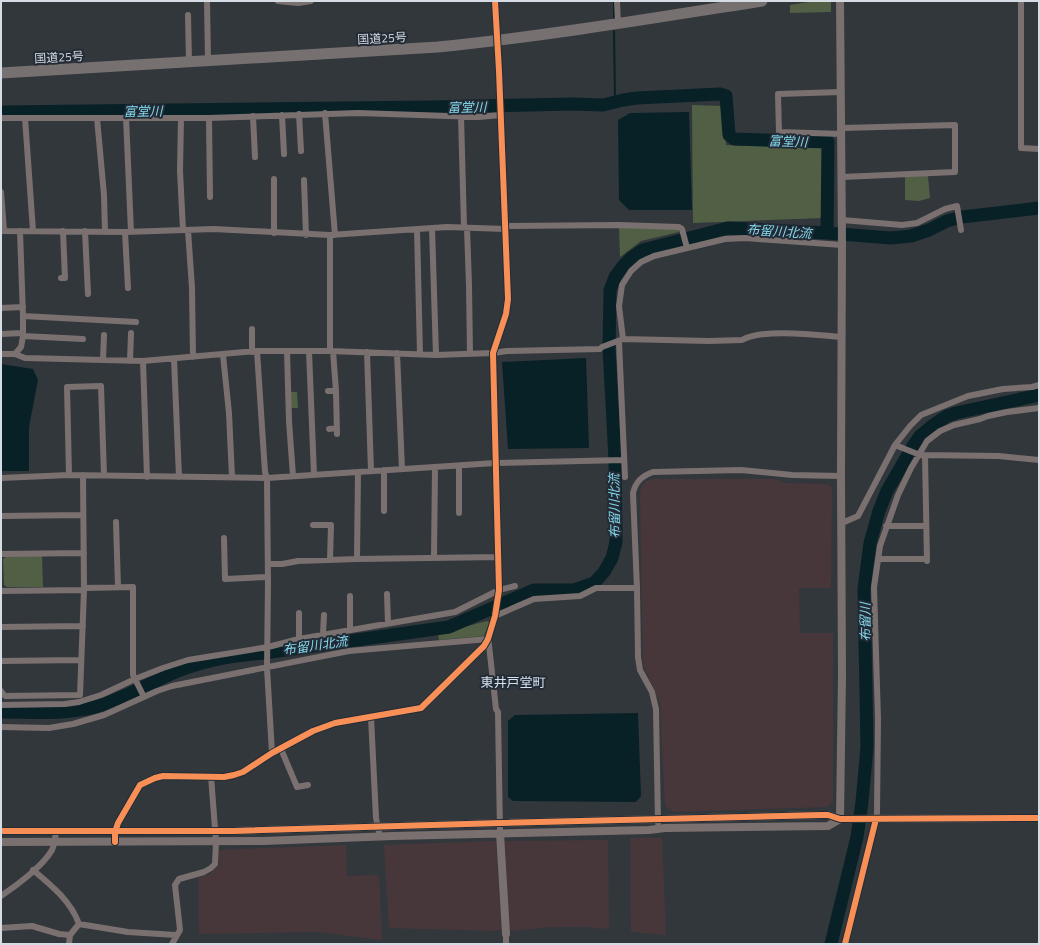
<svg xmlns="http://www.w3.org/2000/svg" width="1040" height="945" font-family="'Titillium Web','Noto Sans JP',sans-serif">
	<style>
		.commercial { fill: #48373a }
		.green { fill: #516045 }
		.water { fill: #082127 }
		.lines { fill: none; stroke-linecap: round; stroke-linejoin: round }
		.stream { stroke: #082127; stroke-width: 2 }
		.river { stroke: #082127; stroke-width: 13 }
		.minor { stroke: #7b7070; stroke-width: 6 }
		.tertiary { stroke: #7b7070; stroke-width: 8 }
		.trunk { stroke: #777070; stroke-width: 11 }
		.cycleway-casing { stroke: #232c36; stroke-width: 8 }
		.cycleway { stroke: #f78f57; stroke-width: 6 }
		.labels { text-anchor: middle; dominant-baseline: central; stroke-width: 4; stroke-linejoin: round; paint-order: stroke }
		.street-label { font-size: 12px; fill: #d6dce3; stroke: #232c36 }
		.water-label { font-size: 13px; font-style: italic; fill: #84d9ee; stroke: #232c36 }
		.neighbourhood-label { font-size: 13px; fill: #d5e1ee; stroke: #232c36 }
	</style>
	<rect width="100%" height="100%" fill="#32373c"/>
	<!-- commercial -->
	<path class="commercial" d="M 652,479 L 776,479 L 784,483 L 828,484 L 832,488 L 831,588 L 799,588 L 800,633 L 833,633 L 833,801 L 827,807 L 673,812 L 665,806 L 660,703 L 643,664 L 640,491 L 643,485 L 647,481 Z
		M 630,838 L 662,838 L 666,935 L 631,932 Z
		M 608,840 L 609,929 L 586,927 L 551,927 L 512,931 L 509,929 L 505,841 Z
		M 496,841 L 501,929 L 498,931 L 389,928 L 384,845 Z
		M 346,845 L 347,876 L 379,875 L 382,940 L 318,932 L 199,934 L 198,878 L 210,874 L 219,865 L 219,850 Z"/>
	<!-- green -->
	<path class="green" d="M 815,1 L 831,1 L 831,12 L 790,13 L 790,5 Z
		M 692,105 L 722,106 L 726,145 L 823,148 L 824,218 L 693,223 Z
		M 905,176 L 928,176 L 930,198 L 919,201 L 905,200 Z
		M 619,226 L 678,228 L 679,232 L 641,241 L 620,257 Z
		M 291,392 L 297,392 L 298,408 L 291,408 Z
		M 7,556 L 42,556 L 43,587 L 7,587 L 4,585 L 3,559 Z
		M 487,621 L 490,622 L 484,636 L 439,640 L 438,634 Z"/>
	<!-- water -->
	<path class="water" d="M 689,112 L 692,210 L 629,210 L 619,200 L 618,120 L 630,113 Z
		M 586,358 L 589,448 L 508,449 L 502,362 Z
		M 1,364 L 33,369 L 38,380 L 29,427 L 29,471 L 1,471 Z
		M 638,713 L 641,796 L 636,802 L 513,801 L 508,797 L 508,721 L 515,715 Z"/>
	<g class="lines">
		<!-- stream -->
		<path class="stream" d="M 614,19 L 614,1
			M 614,31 L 615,102"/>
		<!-- river -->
		<path class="river" d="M 1,112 L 430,107 L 574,104 L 603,105 L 623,100 L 637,98 L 720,94 L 726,96 L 729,135 L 734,139 L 828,142 L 827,233
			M 1,712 C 32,712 64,715 95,707 C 124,699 151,682 178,671 C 205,660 236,655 264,653 L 449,627 L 534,590 L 574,590 L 594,583 L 604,572 L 612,558 L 616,542 L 615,460 L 609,348 L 610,290 L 615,277 L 623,266 L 631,258 L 643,250 L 728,228 L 827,233 L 891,238 L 911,236 L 929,230 L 947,221 L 962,217 L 1039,208
			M 831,944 L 857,837 L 862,802 L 867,747 L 864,589 L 870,543 L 879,511 L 887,491 L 913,446 L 920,436 L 932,426 L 947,416 L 956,413 L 1039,395"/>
		<!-- minor -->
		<path class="minor" d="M 207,1 L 208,61
			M 278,1 L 298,3 L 311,1
			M 617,1 L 618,25
			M 1021,1 L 1021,148 L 1039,149
			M 188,15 L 189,62
			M 841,92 L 778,94 L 779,132 L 842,134
			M 325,113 L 335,235
			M 299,114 L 301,151
			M 282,115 L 284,154
			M 253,116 L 255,157
			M 461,116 L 464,227
			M 126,117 L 131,232
			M 1,118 L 209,118 L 358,113 L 479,117 L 501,115
			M 25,118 L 33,231
			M 97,118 L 104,195 L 105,232
			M 181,118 L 180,171 L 183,230
			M 209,118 L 210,197
			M 842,128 L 955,125 L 955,172 L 842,177
			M 274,179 L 274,233
			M 304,180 L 306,235
			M 1,192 L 4,231
			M 842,220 L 902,225 L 917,223 L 945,209 L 957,206 L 961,230
			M 505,226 L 619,225 L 679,227 L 682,229 L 687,248
			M 432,228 L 436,355
			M 467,228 L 469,285 L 470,354
			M 417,229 L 420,354
			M 188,230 L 192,288 L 193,357
			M 1,231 L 125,232 L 214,229 L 330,235 L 447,227 L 506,229
			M 20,231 L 23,316 L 23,336 L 21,347 L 15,354 L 25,358 L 143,361 L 257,351 L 330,351 L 436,355 L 493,353 L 507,351 L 600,349 L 602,347 L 623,339 L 709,341 L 742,340 C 762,328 818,335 842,337
			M 85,231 L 88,294
			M 125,232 L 128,288
			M 61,278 L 65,278 L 63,231
			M 1,308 L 23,307
			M 23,316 L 136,322
			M 252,329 L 252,352
			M 1,334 L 23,333
			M 23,336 L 83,339
			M 623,339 L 619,306 L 622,285 L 631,271 L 641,262 L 654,256 L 725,239 L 745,238 L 842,245
			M 619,342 L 625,477
			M 257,351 L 265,472 L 267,478 L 268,582 L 267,668 L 272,753
			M 287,351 L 289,421 L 293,476
			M 309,351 L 314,475
			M 330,351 L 330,235
			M 333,351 L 336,391 L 337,434
			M 367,352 L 371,471
			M 397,353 L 402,469
			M 1,354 L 15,354
			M 223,355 L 229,413 L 232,477
			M 174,359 L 179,477
			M 103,360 L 104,335
			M 130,361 L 131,333
			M 143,361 L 147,477
			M 328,391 L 336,391
			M 329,429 L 337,428
			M 895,445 L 920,455 L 999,456 L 1039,460
			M 925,456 L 927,561
			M 459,466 L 459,513
			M 69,475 L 67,387 L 101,386 L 104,475
			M 1,478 L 69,475 L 267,478 L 495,463 L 624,460
			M 384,511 L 384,470
			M 1,516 L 83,515
			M 116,522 L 118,587
			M 842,523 L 858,516 L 895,445 L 910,426 L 921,415 L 968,396 L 1003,389 L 1032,387 L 1039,385
			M 313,525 L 331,525 L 330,560
			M 886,526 L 926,526
			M 224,538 L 225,579 L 267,577
			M 1,554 L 84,553
			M 434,558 L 435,467
			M 357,559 L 358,472
			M 878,559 L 927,559
			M 268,564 L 282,564 L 298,561 L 357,559 L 499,557
			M 84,588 L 133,587 L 133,675 L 144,697
			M 1,591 L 84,590
			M 387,594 L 388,623
			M 350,596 L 350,630
			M 495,616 L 534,599 L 580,596 L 596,588 L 637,588
			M 1,627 L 83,626
			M 323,634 L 324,615
			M 299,639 L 299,613
			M 488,639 L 489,645 L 496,709 L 498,712 L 500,833
			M 1,661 L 81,660
			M 1,691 L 5,696 L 80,695 L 84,590 L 83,475
			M 1,705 L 65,704 L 79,702 L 101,695 L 135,679 L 163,668 L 188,660 L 268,647 L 299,639 L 455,612 L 499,590 L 515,586
			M 371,717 L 376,818 L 380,837
			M 1,727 L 49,728 L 73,724 L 104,715 L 157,691 L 172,686 L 349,651 L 488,639
			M 281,749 L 297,787 L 308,785
			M 876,819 L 877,813 L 878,719 L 874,587 L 880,546 L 898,495 L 911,468 L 927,441 L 940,431 L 954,425 L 980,419 L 988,416 L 1007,412 L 1039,408
			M 658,823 L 656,709 L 652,692 L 640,670 L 638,657 L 637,588 L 633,493 C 636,481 642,476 653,472 L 741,470 L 792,475 L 841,476
			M 115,842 L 115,832 L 118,823 L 140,785 L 155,778 L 163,776 L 224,777 L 234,775 L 243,772 L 272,753 L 313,731 L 335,723 L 421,708 L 484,646 L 488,639 L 495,616 L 499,590 L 493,353 L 506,314 L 508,299 L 499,71 L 495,1
			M 33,870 C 51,885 71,901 79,924
			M 1,896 C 16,886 43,866 52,850 C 55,844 55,838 56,832
			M 79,924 L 128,932 L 176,935
			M 1,928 L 32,926 L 59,934 L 70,935
			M 506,934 L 506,944
			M 69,944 L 70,935 L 79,924
			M 172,944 L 180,930 L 175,885 L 179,879 L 204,872 L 211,868 L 215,864 L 216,842 L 211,776"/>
		<!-- tertiary -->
		<path class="tertiary" d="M 840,1 L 842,242 L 841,476 L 842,675 L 840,819
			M 1,831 L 233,831 L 500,823 L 821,815 L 828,815 L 840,819 L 1039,818
			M 500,833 L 506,934
			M 1,842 L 263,841 L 393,836 L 649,830 L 665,828 L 828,826 L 840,819"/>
		<!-- trunk -->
		<path class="trunk" d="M 1,73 L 438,47 C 546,36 654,18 762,1"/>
		<!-- cycleway casing -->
		<g class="cycleway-casing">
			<path id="cycleway" d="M 1,831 L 233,831 L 500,823 L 821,815 L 828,815 L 840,819 L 1039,818
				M 115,842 L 115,832 L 118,823 L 140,785 L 155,778 L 163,776 L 224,777 L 234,775 L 243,772 L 272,753 L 313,731 L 335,723 L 421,708 L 484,646 L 488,639 L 495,616 L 499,590 L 493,353 L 506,314 L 508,299 L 499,71 L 495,1
				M 845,944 L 876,819"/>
		</g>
		<!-- cycleway -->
		<use href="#cycleway" class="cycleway"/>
	</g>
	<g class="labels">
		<!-- street labels -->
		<g class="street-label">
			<text transform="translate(382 38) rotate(-3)">国道25号</text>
			<text transform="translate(59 57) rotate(-3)">国道25号</text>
		</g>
		<!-- water labels -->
		<g class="water-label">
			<text transform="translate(467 107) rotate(-1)">富堂川</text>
			<text transform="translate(143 111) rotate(-1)">富堂川</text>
			<text transform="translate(788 141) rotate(2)">富堂川</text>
			<text transform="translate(779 231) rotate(4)">布留川北流</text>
			<text transform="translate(614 506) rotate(-91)">布留川北流</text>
			<text transform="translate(865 622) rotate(-91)">布留川</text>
			<text transform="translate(315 645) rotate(-8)">布留川北流</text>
		</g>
		<!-- neighbourhood labels -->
		<g class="neighbourhood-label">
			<text x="513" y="682">東井戸堂町</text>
		</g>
	</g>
	<!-- border -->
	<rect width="1040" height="945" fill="none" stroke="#d6dce3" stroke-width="4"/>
</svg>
